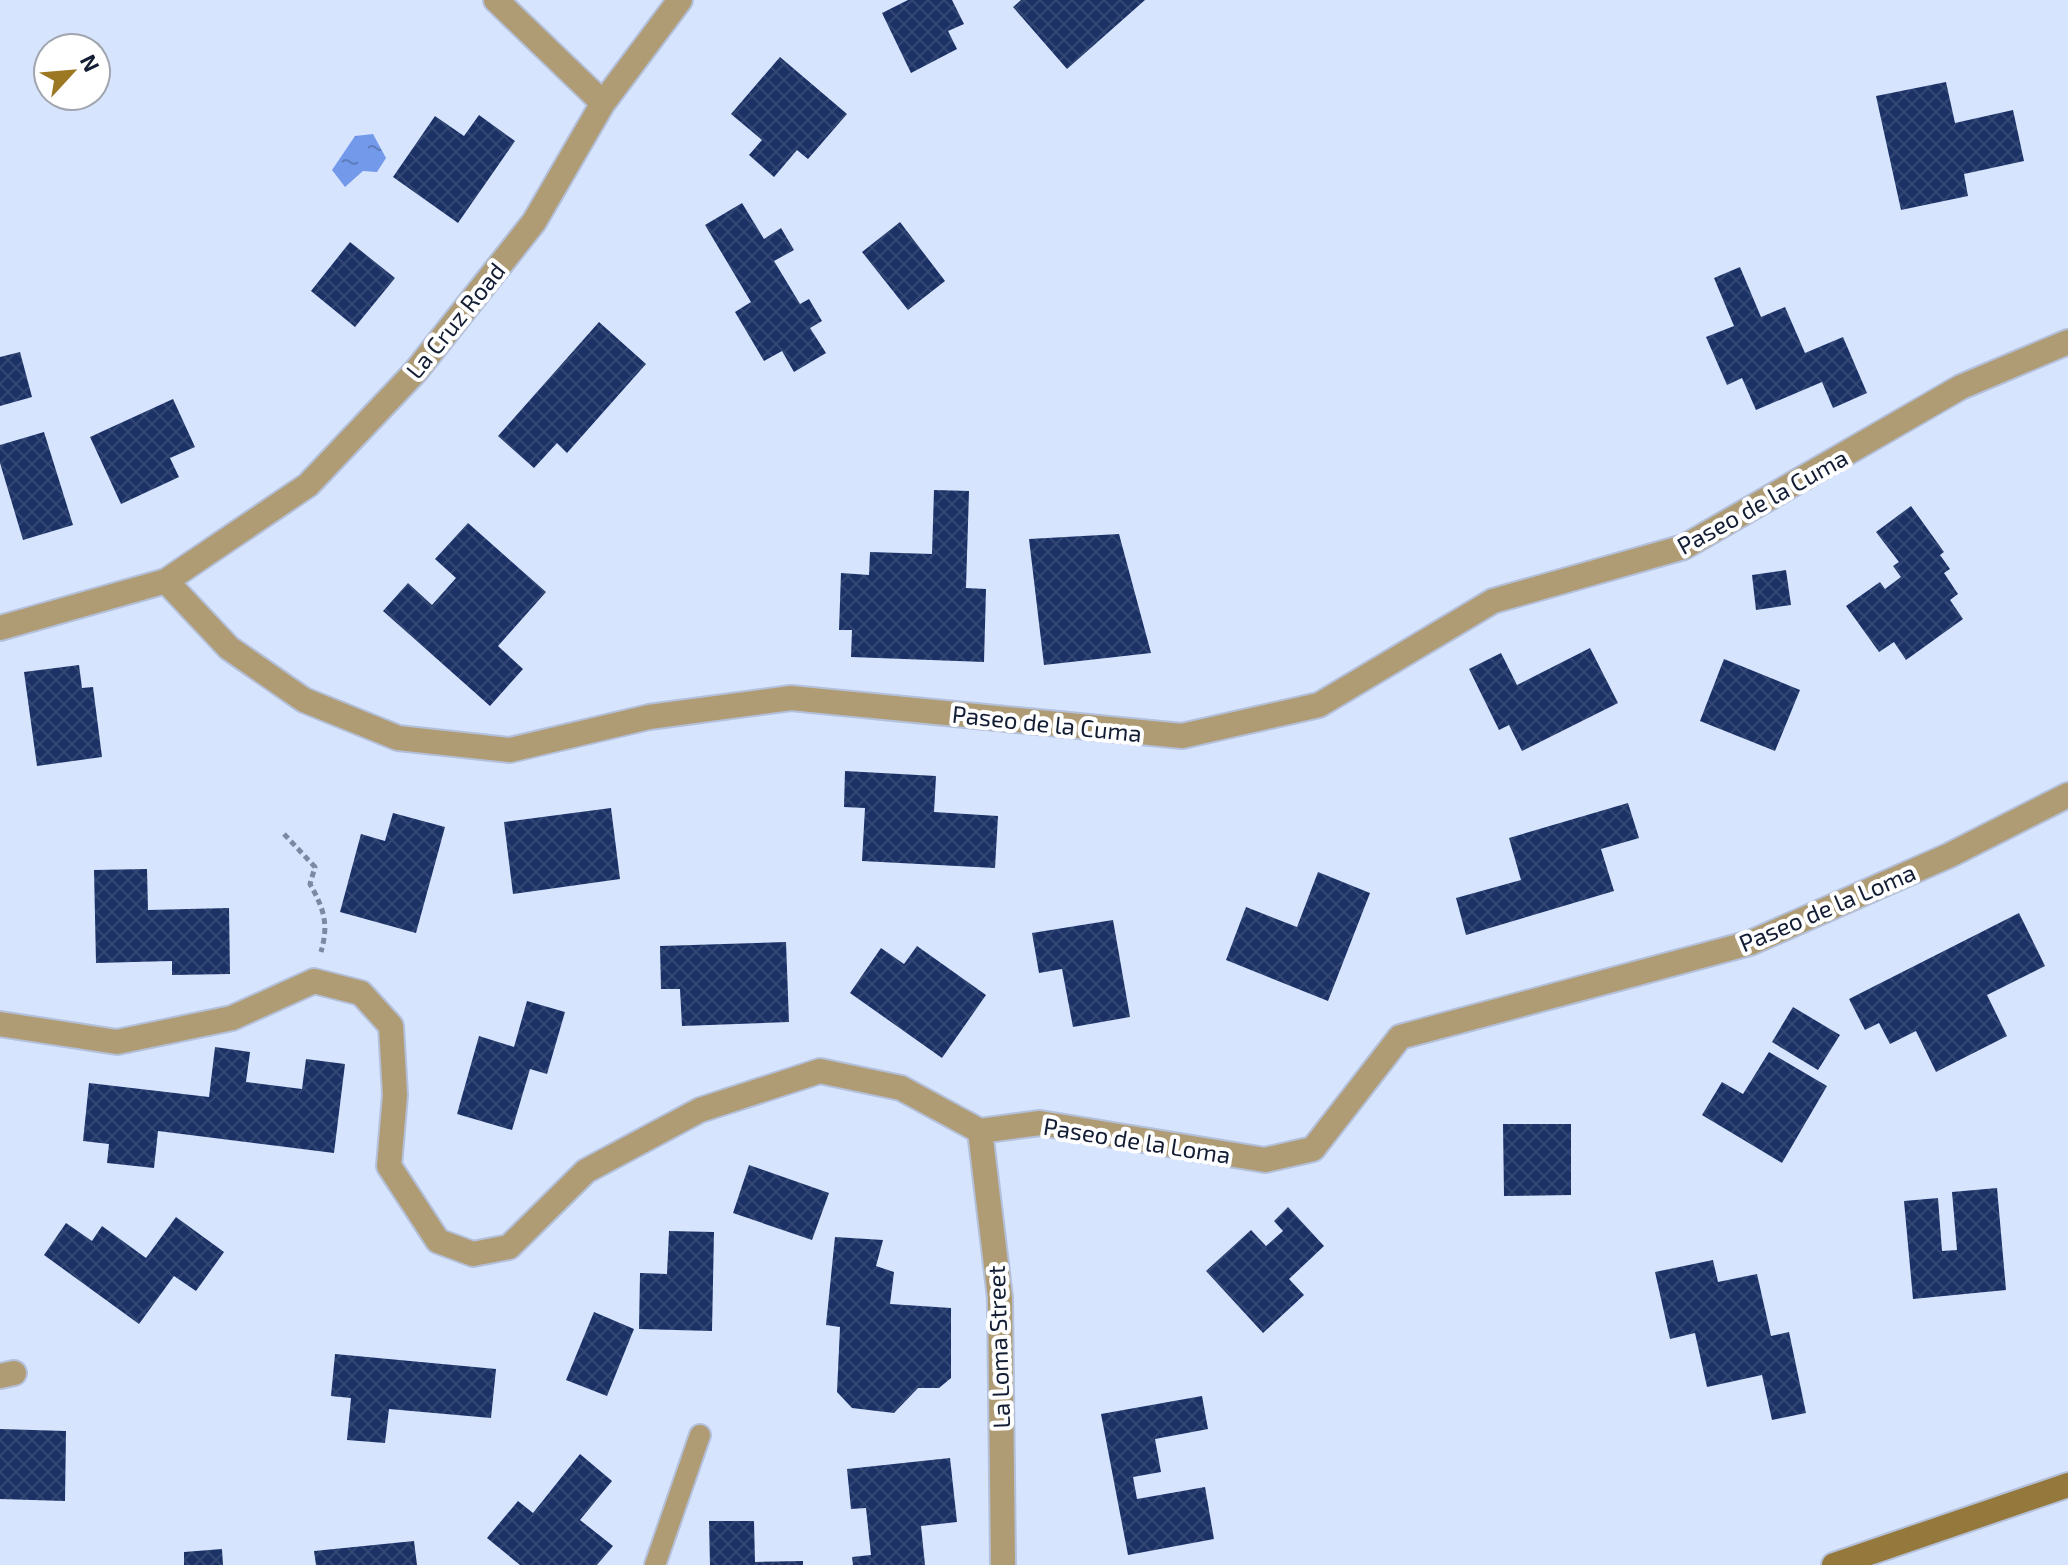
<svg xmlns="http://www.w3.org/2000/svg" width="2068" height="1565" font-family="'Exo 2',sans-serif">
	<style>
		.water { fill: url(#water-ripples) }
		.building { fill: url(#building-cross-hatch) }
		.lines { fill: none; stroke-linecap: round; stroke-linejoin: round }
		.lane-casing { stroke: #b4c0da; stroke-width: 24 }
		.street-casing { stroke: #b4c0da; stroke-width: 28 }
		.secondary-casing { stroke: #b4c0da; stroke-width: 28 }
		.path { stroke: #7d89a2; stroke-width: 5; stroke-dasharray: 6 4; stroke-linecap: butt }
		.lane { stroke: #af9c75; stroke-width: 20 }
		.street { stroke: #af9c75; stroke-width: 24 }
		.secondary { stroke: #95783b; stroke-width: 24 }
		.labels { text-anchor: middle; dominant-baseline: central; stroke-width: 8; stroke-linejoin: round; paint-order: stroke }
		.street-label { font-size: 24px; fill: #131e35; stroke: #fff }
	</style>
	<defs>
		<pattern id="water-ripples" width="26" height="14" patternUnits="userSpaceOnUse" patternTransform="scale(2)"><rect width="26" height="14" fill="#7399ea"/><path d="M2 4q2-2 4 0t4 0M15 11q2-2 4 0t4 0" fill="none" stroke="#5d7cbe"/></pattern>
		<pattern id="building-cross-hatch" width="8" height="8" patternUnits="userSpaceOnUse" patternTransform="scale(2)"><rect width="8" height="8" fill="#1c3266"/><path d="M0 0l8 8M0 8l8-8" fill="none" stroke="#334774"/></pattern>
	</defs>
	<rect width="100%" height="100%" fill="#d7e4fe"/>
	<!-- water -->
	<path class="water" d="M 373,134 L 386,158 L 377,172 L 363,171 L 345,187 L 332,170 L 355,136 Z"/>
	<!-- building -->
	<path class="building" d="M 908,0 L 952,0 L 964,24 L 948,31 L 957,49 L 911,73 L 882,13 Z
		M 1021,0 L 1145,0 L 1067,69 L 1013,7 Z
		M 780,57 L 847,114 L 808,159 L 797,150 L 774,177 L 749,155 L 762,140 L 731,114 Z
		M 1946,82 L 1955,123 L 2013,110 L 2024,161 L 1964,174 L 1968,196 L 1901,210 L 1876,96 Z
		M 479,115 L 515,141 L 458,223 L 393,177 L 435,116 L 464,136 Z
		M 742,203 L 764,239 L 781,228 L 794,250 L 774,261 L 800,304 L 809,299 L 822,321 L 810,328 L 826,353 L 794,372 L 782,351 L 764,361 L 735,312 L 751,302 L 705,225 Z
		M 900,222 L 945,281 L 908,310 L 862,252 Z
		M 350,242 L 395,278 L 355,327 L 311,291 Z
		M 1740,267 L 1761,317 L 1785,307 L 1805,353 L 1843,337 L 1867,393 L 1833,408 L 1822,382 L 1756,410 L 1742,378 L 1727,385 L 1706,337 L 1734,326 L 1714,278 Z
		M 599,322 L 646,364 L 567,453 L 557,443 L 534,468 L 498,436 Z
		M 20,352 L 32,397 L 0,406 L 0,357 Z
		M 173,399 L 195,447 L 170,458 L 179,477 L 121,504 L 90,437 Z
		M 44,432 L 73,525 L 23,540 L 0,463 L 0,445 Z
		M 934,490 L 969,491 L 966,588 L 986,589 L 984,662 L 851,657 L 852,630 L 839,630 L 841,573 L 869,575 L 870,552 L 932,554 Z
		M 1911,506 L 1944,552 L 1940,555 L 1950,569 L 1944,573 L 1958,594 L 1950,600 L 1963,619 L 1906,660 L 1894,642 L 1879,652 L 1846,606 L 1880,582 L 1885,589 L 1901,577 L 1893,566 L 1899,562 L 1876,532 Z
		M 468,523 L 546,592 L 498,646 L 523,669 L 490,706 L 383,611 L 408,583 L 432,605 L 456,578 L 435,559 Z
		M 1119,534 L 1151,653 L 1044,665 L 1029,539 Z
		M 1786,570 L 1791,605 L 1756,610 L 1752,575 Z
		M 1590,648 L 1618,703 L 1522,751 L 1509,725 L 1499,730 L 1469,669 L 1501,653 L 1517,685 Z
		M 1724,659 L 1800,690 L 1775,751 L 1700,721 Z
		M 79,665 L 82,688 L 93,687 L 102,757 L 37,766 L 24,672 Z
		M 845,771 L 936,776 L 934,812 L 998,816 L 995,868 L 862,861 L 865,808 L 844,807 Z
		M 1628,803 L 1639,838 L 1601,849 L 1614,891 L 1466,935 L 1456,898 L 1521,880 L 1509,838 Z
		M 611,808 L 620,879 L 513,894 L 504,822 Z
		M 393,813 L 445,827 L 416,933 L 340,912 L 361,834 L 385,841 Z
		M 147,869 L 148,910 L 229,908 L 230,974 L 172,975 L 172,961 L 96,963 L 94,870 Z
		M 1318,872 L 1370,893 L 1328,1001 L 1226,960 L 1246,907 L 1297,927 Z
		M 2019,913 L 2045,966 L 1987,995 L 2007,1036 L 1936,1072 L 1916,1031 L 1890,1044 L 1879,1023 L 1865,1030 L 1849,999 Z
		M 1113,920 L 1130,1017 L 1073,1027 L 1062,969 L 1039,973 L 1032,933 Z
		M 786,942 L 789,1022 L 682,1026 L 680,989 L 661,989 L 660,946 Z
		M 917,946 L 986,995 L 942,1058 L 850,993 L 881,948 L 904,964 Z
		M 527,1001 L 565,1012 L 547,1074 L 530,1069 L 512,1130 L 457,1114 L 479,1036 L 514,1047 Z
		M 1793,1007 L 1840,1035 L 1818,1070 L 1772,1042 Z
		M 215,1047 L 250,1052 L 246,1082 L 302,1089 L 306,1059 L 345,1064 L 334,1153 L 158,1131 L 154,1168 L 107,1163 L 109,1144 L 83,1141 L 89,1083 L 209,1097 Z
		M 1769,1052 L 1827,1086 L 1782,1163 L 1702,1115 L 1722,1082 L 1743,1094 Z
		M 1503,1124 L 1571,1124 L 1571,1195 L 1504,1196 Z
		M 749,1165 L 829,1193 L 812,1240 L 733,1213 Z
		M 1997,1188 L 2006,1290 L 1913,1299 L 1904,1201 L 1938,1198 L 1942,1251 L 1957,1250 L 1952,1192 Z
		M 1288,1207 L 1324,1246 L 1289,1279 L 1304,1295 L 1263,1333 L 1206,1271 L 1251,1230 L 1266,1246 L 1283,1231 L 1274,1221 Z
		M 176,1217 L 224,1252 L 196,1291 L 174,1276 L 139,1324 L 44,1255 L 66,1223 L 92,1241 L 102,1226 L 146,1258 Z
		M 669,1231 L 714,1232 L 712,1331 L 639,1329 L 640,1273 L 667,1274 Z
		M 835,1237 L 883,1240 L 876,1266 L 894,1272 L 890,1304 L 951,1308 L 951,1378 L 939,1388 L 918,1388 L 894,1413 L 852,1408 L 837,1392 L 840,1327 L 826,1325 Z
		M 1713,1260 L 1718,1282 L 1757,1274 L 1771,1336 L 1789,1332 L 1806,1413 L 1772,1420 L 1762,1375 L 1707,1387 L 1695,1333 L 1670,1339 L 1655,1272 Z
		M 594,1312 L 634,1329 L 607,1396 L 566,1380 Z
		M 335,1354 L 496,1369 L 491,1418 L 389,1409 L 385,1443 L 347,1440 L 351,1398 L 331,1396 Z
		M 1202,1396 L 1208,1429 L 1155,1439 L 1161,1472 L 1133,1477 L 1137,1499 L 1205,1487 L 1214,1539 L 1128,1555 L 1101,1414 Z
		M 0,1429 L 66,1431 L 65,1501 L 0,1499 Z
		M 580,1454 L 612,1481 L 580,1520 L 613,1546 L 597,1565 L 520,1565 L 487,1538 L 518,1501 L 533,1513 Z
		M 950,1458 L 957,1522 L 921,1526 L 925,1565 L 853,1565 L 852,1557 L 871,1555 L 866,1508 L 851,1509 L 847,1469 Z
		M 709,1521 L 754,1521 L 755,1562 L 803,1561 L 803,1565 L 710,1565 Z
		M 414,1541 L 417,1565 L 316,1565 L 314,1551 Z
		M 222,1549 L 223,1565 L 184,1565 L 184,1552 Z"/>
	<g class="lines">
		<!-- lane casing -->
		<g class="lane-casing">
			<path id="lane" d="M 655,1565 L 700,1435"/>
		</g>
		<!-- street casing -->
		<g class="street-casing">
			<path id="street" d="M 496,0 L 603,103
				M 166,581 L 308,485 L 416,371 L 534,222 L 603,103 L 680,0
				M 0,628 L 166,581 L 229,648 L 304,700 L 398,738 L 510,750 L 649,717 L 791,698 L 1182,736 L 1319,705 L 1493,601 L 1684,547 L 1961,387 L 2068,342
				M 0,1024 L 117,1042 L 232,1018 L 314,981 L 361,993 L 391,1026 L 395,1095 L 389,1166 L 438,1241 L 473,1254 L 509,1247 L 586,1171 L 700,1110 L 820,1071 L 901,1088 L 980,1131 L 1040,1123 L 1265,1160 L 1313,1149 L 1400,1037 L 1750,943 L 1950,855 L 2068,795
				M 980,1131 L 1000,1298 L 1003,1565
				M 0,1376 L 14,1373"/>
		</g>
		<!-- secondary casing -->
		<g class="secondary-casing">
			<path id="secondary" d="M 1834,1565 L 2068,1485"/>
		</g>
		<!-- path -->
		<path class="path" d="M 284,834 L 315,867 L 310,884 C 324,909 329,924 321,952"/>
		<!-- lane -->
		<use href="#lane" class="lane"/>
		<!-- street -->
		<use href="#street" class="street"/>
		<!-- secondary -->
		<use href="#secondary" class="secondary"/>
	</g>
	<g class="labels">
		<!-- street labels -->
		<g class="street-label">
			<text transform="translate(455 320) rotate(-51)">La Cruz Road</text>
			<text transform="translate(1762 501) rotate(-29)">Paseo de la Cuma</text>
			<text transform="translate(1047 723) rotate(6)">Paseo de la Cuma</text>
			<text transform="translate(1827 907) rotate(-23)">Paseo de la Loma</text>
			<text transform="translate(1137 1140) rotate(9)">Paseo de la Loma</text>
			<text transform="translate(998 1347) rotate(-92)">La Loma Street</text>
		</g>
	</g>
	<!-- north arrow -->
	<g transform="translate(72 72) rotate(64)"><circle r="38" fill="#ffffff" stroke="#a1a5ae" stroke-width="2"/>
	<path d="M0-6L14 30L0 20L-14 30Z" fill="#9c7823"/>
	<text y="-12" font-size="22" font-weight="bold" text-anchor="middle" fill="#131e35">N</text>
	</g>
</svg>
